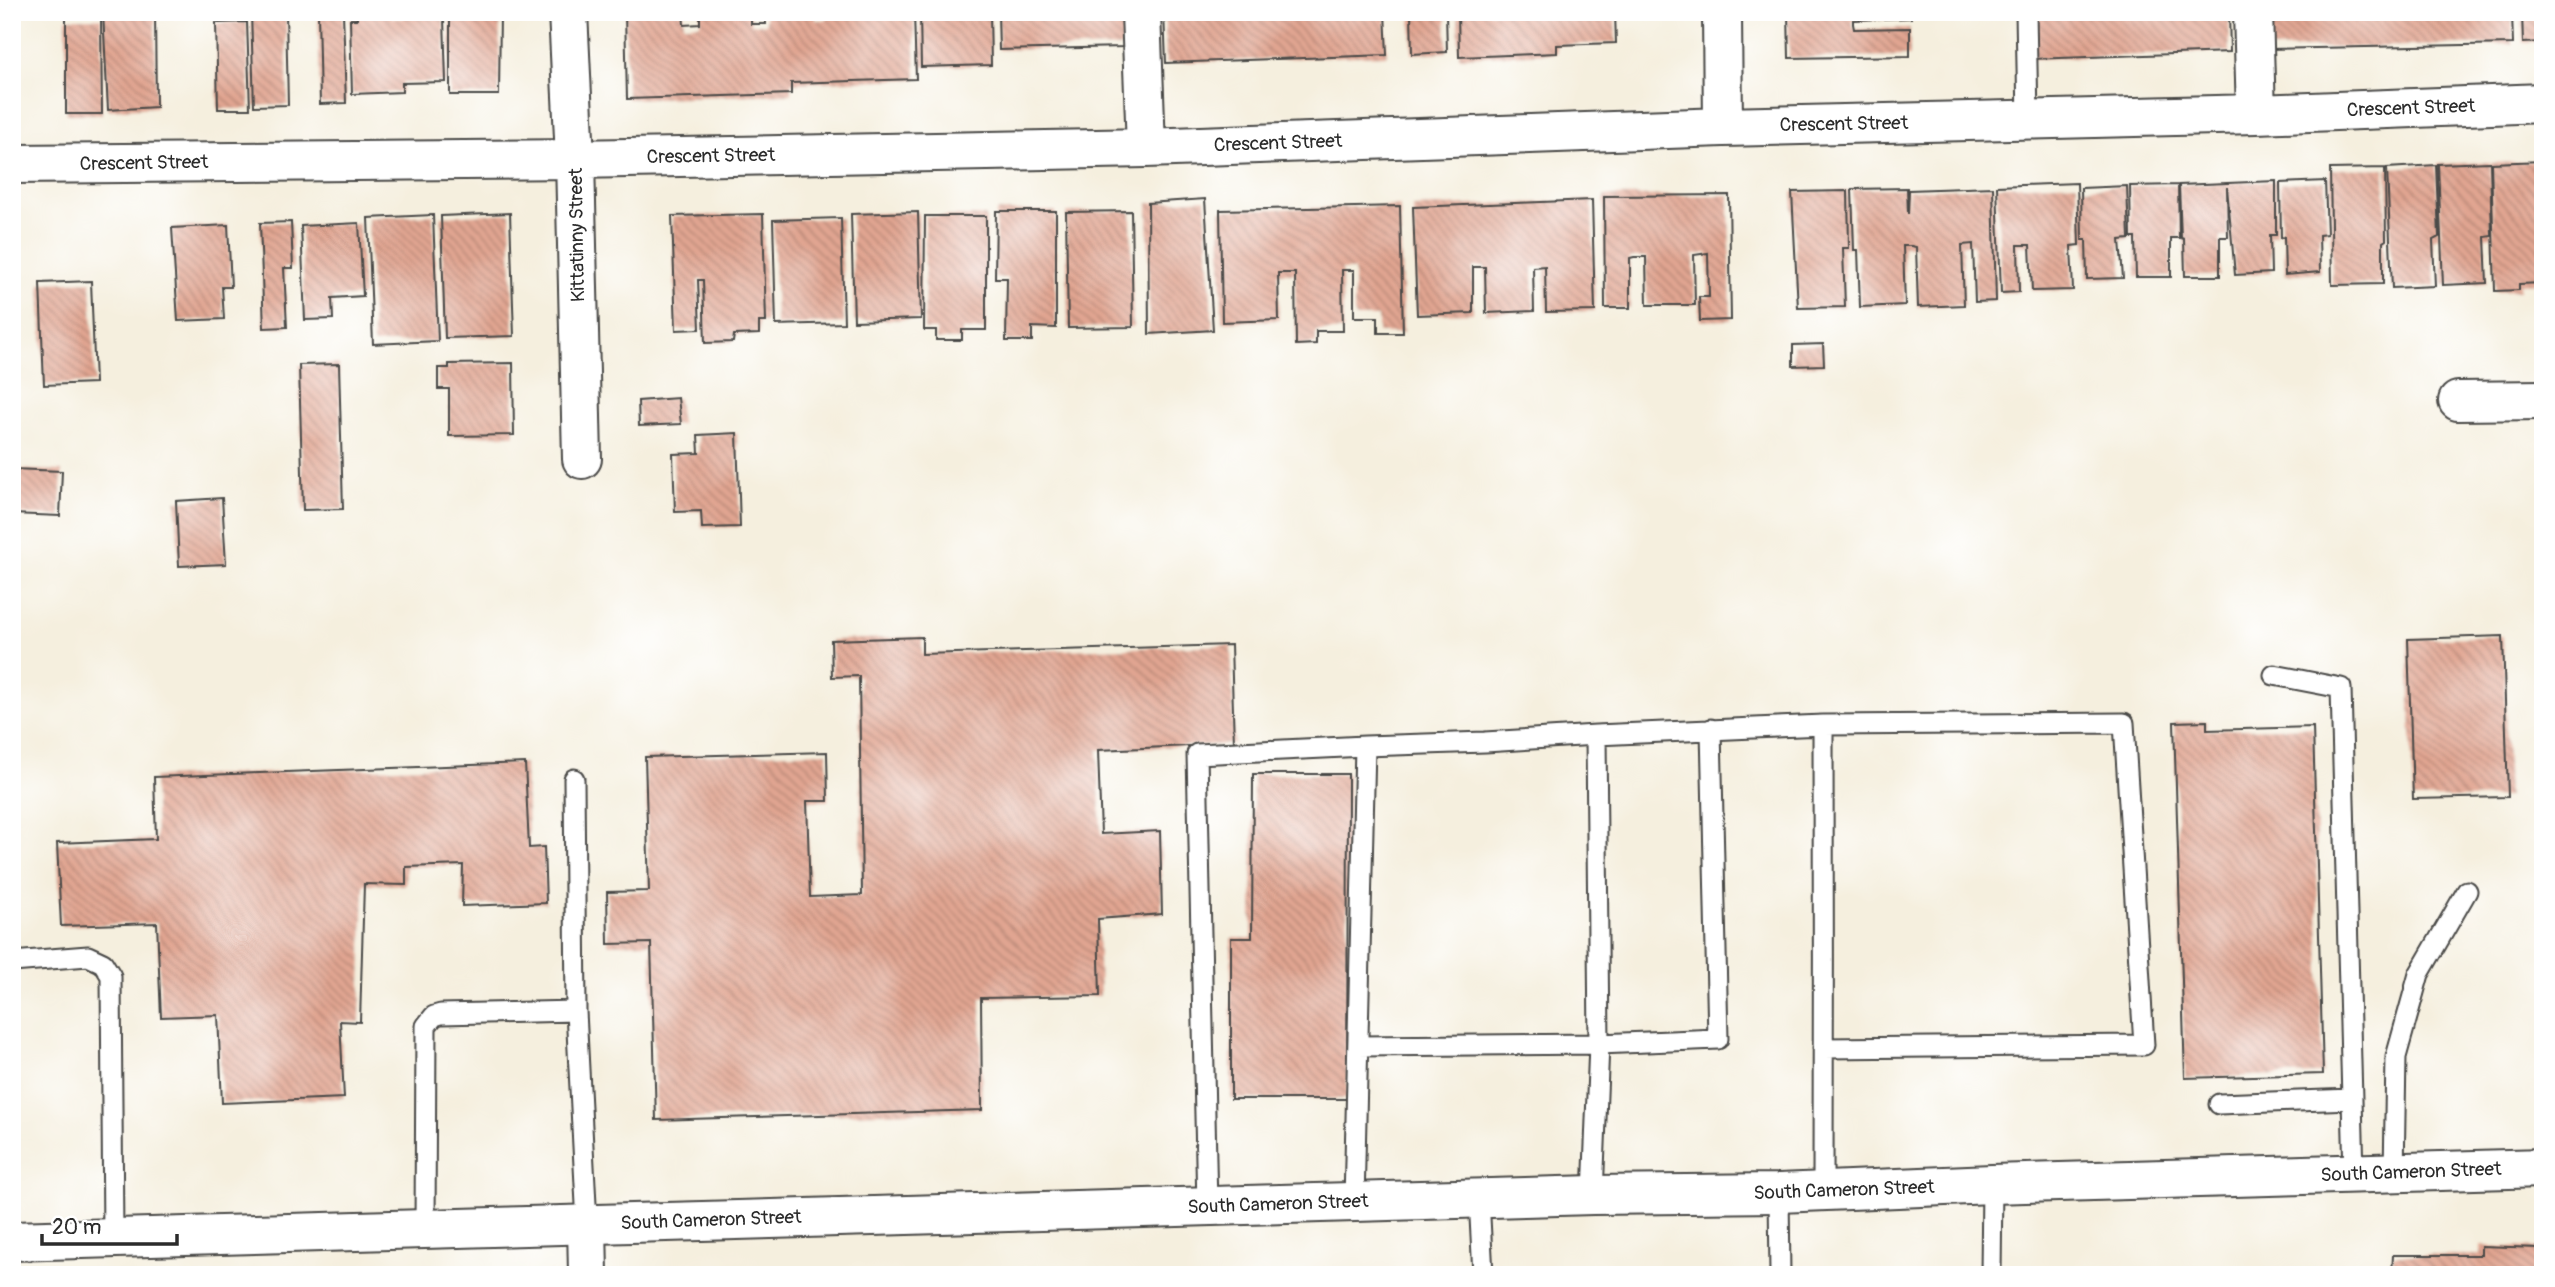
<svg xmlns="http://www.w3.org/2000/svg" width="2555" height="1287" font-family="Pangolin,sans-serif">
	<style>
		.building { fill: url(#building-back-hatch) }
		.lines { fill: none; stroke-linecap: round; stroke-linejoin: round }
		.lane-casing { stroke: #494846; stroke-width: 23 }
		.street-casing { stroke: #494846; stroke-width: 42 }
		.highway-casing { stroke: #494846; stroke-width: 42 }
		.lane { stroke: #fff; stroke-width: 19 }
		.street { stroke: #fff; stroke-width: 38 }
		.highway { stroke: #fff; stroke-width: 38 }
		.labels { text-anchor: middle; dominant-baseline: central; stroke-width: 5; stroke-linejoin: round; paint-order: stroke }
		.street-label { font-size: 19px; fill: #2b2b2b; stroke: #fff }
	</style>
	<defs>
		<pattern id="building-back-hatch" width="6" height="6" patternUnits="userSpaceOnUse" patternTransform="scale(1.75)"><rect width="6" height="6" fill="#e1a591"/><path d="M-1 5l2 2M0 0l6 6M5-1l2 2" fill="none" stroke="#b78777"/></pattern>
	</defs>
	<rect width="100%" height="100%" fill="#fff"/>
	<filter id="ink" filterUnits="userSpaceOnUse"><feTurbulence type="fractalNoise" baseFrequency=".0143" numOctaves="2"/><feDisplacementMap in="SourceGraphic" scale="14" xChannelSelector="R" yChannelSelector="G"/><feConvolveMatrix kernelMatrix="1 2 1 2 8 2 1 2 1" color-interpolation-filters="sRGB"/></filter>
	<filter id="wash" filterUnits="userSpaceOnUse"><feTurbulence type="fractalNoise" baseFrequency=".00686" numOctaves="4" result="noise"/><feDisplacementMap in="SourceGraphic" scale="28" xChannelSelector="R" yChannelSelector="G"/><feGaussianBlur stdDeviation="1.57" result="paint"/><feColorMatrix in="noise" values="0 0 0 0 0 0 0 0 0 0 0 0 0 0 0 0 0 1.4 0 .05"/><feComposite in="paint" operator="in"/></filter>
	<g filter="url(#wash)">
		<rect width="100%" height="100%" fill="#f5efde"/>
		<g id="blocks">
			<!-- building -->
			<path class="building" d="M 103,12 L 155,12 L 156,107 L 108,110 Z
				M 251,12 L 286,12 L 288,105 L 254,106 Z
				M 318,12 L 343,12 L 346,103 L 320,104 Z
				M 357,12 L 392,12 L 392,18 L 404,18 L 403,12 L 434,12 L 435,18 L 444,18 L 446,82 L 402,83 L 402,92 L 352,94 L 350,19 L 357,19 Z
				M 450,12 L 500,12 L 499,95 L 450,95 Z
				M 625,12 L 683,12 L 684,25 L 700,24 L 700,12 L 751,12 L 751,24 L 766,24 L 765,12 L 816,12 L 816,20 L 827,19 L 827,12 L 876,12 L 877,17 L 887,17 L 887,12 L 914,12 L 916,79 L 791,83 L 791,94 L 627,99 Z
				M 920,12 L 990,12 L 991,65 L 921,67 Z
				M 998,12 L 1123,12 L 1123,47 L 999,50 Z
				M 1164,12 L 1385,12 L 1387,55 L 1166,63 Z
				M 1411,12 L 1446,12 L 1447,52 L 1412,54 Z
				M 1458,12 L 1615,12 L 1616,43 L 1557,45 L 1557,53 L 1459,57 Z
				M 1788,12 L 1911,12 L 1911,18 L 1853,20 L 1853,24 L 1854,29 L 1910,28 L 1910,56 L 1789,58 Z
				M 2029,12 L 2229,12 L 2230,52 L 2031,59 Z
				M 2267,12 L 2512,12 L 2513,44 L 2268,49 Z
				M 2522,12 L 2543,12 L 2543,42 L 2523,43 Z
				M 66,18 L 101,18 L 102,114 L 66,114 Z
				M 247,22 L 250,109 L 218,109 L 216,23 Z
				M 2543,161 L 2543,283 L 2519,284 L 2519,290 L 2495,291 L 2491,163 Z
				M 2490,162 L 2492,236 L 2485,237 L 2487,283 L 2443,285 L 2438,164 Z
				M 2436,165 L 2439,237 L 2433,240 L 2435,286 L 2392,288 L 2387,168 Z
				M 2385,168 L 2386,240 L 2383,242 L 2383,284 L 2332,285 L 2330,169 Z
				M 2276,181 L 2276,235 L 2270,235 L 2271,273 L 2235,275 L 2227,187 L 2228,237 L 2220,237 L 2220,276 L 2185,276 L 2184,239 L 2181,238 L 2179,185 Z
				M 2325,181 L 2327,234 L 2319,235 L 2320,272 L 2285,275 L 2284,237 L 2281,238 L 2280,183 Z
				M 2077,183 L 2079,245 L 2071,246 L 2073,290 L 2032,291 L 2030,245 L 2018,245 L 2019,292 L 2001,293 L 1997,186 Z
				M 2178,185 L 2179,238 L 2171,238 L 2171,277 L 2136,277 L 2135,238 L 2131,238 L 2130,186 Z
				M 2127,186 L 2129,239 L 2120,240 L 2123,278 L 2087,279 L 2086,240 L 2082,240 L 2081,188 Z
				M 1993,187 L 1996,301 L 1975,302 L 1973,244 L 1962,245 L 1964,305 L 1918,307 L 1916,247 L 1911,246 L 1903,246 L 1905,305 L 1860,307 L 1858,250 L 1854,250 L 1852,189 L 1907,188 L 1908,214 L 1909,190 Z
				M 1848,191 L 1849,248 L 1843,248 L 1845,307 L 1798,308 L 1792,192 Z
				M 1729,195 L 1731,320 L 1700,321 L 1699,297 L 1709,297 L 1708,253 L 1694,255 L 1695,305 L 1647,305 L 1646,257 L 1634,257 L 1630,258 L 1630,308 L 1605,308 L 1604,196 Z
				M 1205,199 L 1213,330 L 1149,334 L 1148,203 Z
				M 1592,200 L 1595,311 L 1546,312 L 1545,266 L 1533,267 L 1534,311 L 1486,313 L 1485,267 L 1473,267 L 1473,313 L 1417,315 L 1413,207 Z
				M 1400,206 L 1403,333 L 1378,333 L 1378,317 L 1354,317 L 1354,270 L 1342,270 L 1343,331 L 1316,331 L 1316,344 L 1296,345 L 1295,273 L 1278,273 L 1279,320 L 1222,322 L 1220,210 Z
				M 996,211 L 1056,211 L 1056,328 L 1032,327 L 1032,341 L 1006,341 L 1007,278 L 995,278 Z
				M 1131,211 L 1133,327 L 1068,328 L 1066,212 Z
				M 918,212 L 921,319 L 854,321 L 851,214 Z
				M 510,213 L 514,336 L 445,338 L 441,216 Z
				M 763,214 L 766,322 L 759,322 L 759,334 L 734,335 L 733,342 L 705,343 L 703,280 L 698,280 L 700,329 L 676,330 L 672,216 Z
				M 433,215 L 438,341 L 373,344 L 368,218 Z
				M 925,216 L 986,216 L 986,330 L 962,330 L 962,340 L 936,340 L 936,330 L 924,330 Z
				M 841,218 L 844,323 L 776,325 L 773,220 Z
				M 291,222 L 293,268 L 284,268 L 287,327 L 264,328 L 260,223 Z
				M 359,223 L 363,296 L 332,298 L 333,319 L 305,320 L 301,226 Z
				M 228,225 L 231,287 L 222,287 L 224,319 L 178,321 L 172,228 Z
				M 91,281 L 95,383 L 44,385 L 40,283 Z
				M 1823,344 L 1824,365 L 1793,366 L 1793,345 Z
				M 513,363 L 514,435 L 449,436 L 449,389 L 438,389 L 438,368 L 449,368 L 449,364 Z
				M 339,364 L 343,509 L 303,510 L 299,365 Z
				M 678,398 L 681,424 L 639,426 L 638,401 Z
				M 737,433 L 740,527 L 702,528 L 701,511 L 675,512 L 673,454 L 699,453 L 698,435 Z
				M 12,469 L 62,471 L 60,516 L 12,514 Z
				M 222,498 L 226,564 L 179,566 L 176,501 Z
				M 2503,636 L 2508,797 L 2413,799 L 2408,639 Z
				M 922,637 L 922,654 L 1231,645 L 1234,744 L 1098,750 L 1101,834 L 1160,831 L 1162,914 L 1098,919 L 1100,996 L 981,998 L 982,1110 L 656,1120 L 651,943 L 608,944 L 607,892 L 649,891 L 645,757 L 827,752 L 828,801 L 807,801 L 810,897 L 862,895 L 859,676 L 832,677 L 831,640 Z
				M 2207,721 L 2207,730 L 2313,727 L 2323,1074 L 2185,1078 L 2174,722 Z
				M 525,763 L 529,848 L 544,847 L 546,903 L 462,906 L 463,865 L 406,867 L 406,885 L 364,884 L 360,1022 L 340,1021 L 344,1098 L 222,1103 L 218,1015 L 161,1017 L 157,923 L 61,926 L 57,843 L 156,839 L 154,777 Z
				M 1253,774 L 1348,774 L 1347,1099 L 1231,1099 L 1231,938 L 1252,938 Z
				M 2481,1246 L 2539,1248 L 2540,1275 L 2392,1275 L 2393,1255 L 2481,1255 Z"/>
		</g>
	</g>
	<g filter="url(#ink)">
		<use href="#blocks" fill-opacity="0" stroke="#494846" stroke-width="2"/>
		<g class="lines">
			<!-- lane casing -->
			<g class="lane-casing">
				<path id="lane" d="M 2026,12 L 2028,120
					M 2274,675 L 2341,688 L 2354,1174
					M 1596,735 L 1823,725
					M 12,962 L 88,956 L 103,963 L 111,976 L 113,1238
					M 576,1011 L 587,1224
					M 1358,1046 L 1599,1044 L 1718,1039 L 1711,729
					M 1823,1048 L 2144,1045 L 2124,723 L 1823,725 C 1823,880 1824,1036 1823,1191
					M 2219,1104 L 2352,1099
					M 2394,1173 L 2396,1057 L 2419,974 L 2467,891
					M 1779,1193 L 1780,1275
					M 1479,1198 L 1483,1275
					M 1354,1202 L 1365,746 L 1485,742 L 1596,735 L 1599,1044 L 1593,1195
					M 1207,1206 L 1197,754 L 1365,746
					M 425,1229 L 426,1026 L 434,1016 L 441,1014 L 576,1011 L 574,779
					M 1991,1275 L 1992,1184"/>
			</g>
			<!-- street casing -->
			<g class="street-casing">
				<path id="street" d="M 568,12 L 575,159 L 582,459
					M 1141,12 L 1146,148
					M 1722,12 L 1723,127
					M 2253,12 L 2256,114
					M 12,164 L 575,159 L 1146,148 L 1723,127 L 2256,114 L 2543,103
					M 2458,401 L 2543,400
					M 587,1224 L 588,1275"/>
			</g>
			<!-- highway casing -->
			<g class="highway-casing">
				<path id="highway" d="M 12,1241 L 1593,1195 L 1779,1193 L 1992,1184 L 2543,1168"/>
			</g>
			<!-- lane -->
			<use href="#lane" class="lane"/>
			<!-- street -->
			<use href="#street" class="street"/>
			<!-- highway -->
			<use href="#highway" class="highway"/>
		</g>
	</g>
	<g class="labels">
		<!-- street labels -->
		<g class="street-label">
			<text transform="translate(2411 108) rotate(-2)">Crescent Street</text>
			<text transform="translate(1844 124) rotate(-1)">Crescent Street</text>
			<text transform="translate(1278 143) rotate(-2)">Crescent Street</text>
			<text transform="translate(711 156) rotate(-1)">Crescent Street</text>
			<text transform="translate(144 163) rotate(-1)">Crescent Street</text>
			<text transform="translate(577 235) rotate(-91)">Kittatinny Street</text>
			<text transform="translate(2411 1172) rotate(-2)">South Cameron Street</text>
			<text transform="translate(1844 1190) rotate(-2)">South Cameron Street</text>
			<text transform="translate(1278 1204) rotate(-2)">South Cameron Street</text>
			<text transform="translate(711 1220) rotate(-2)">South Cameron Street</text>
		</g>
	</g>
	<!-- margin -->
	<rect width="2555" height="1287" fill="none" stroke="#fff" stroke-width="42"/>
	<!-- scale -->
	<path d="M42 1234v10h135v-10" fill="none" stroke="#2b2b2b" stroke-width="3.5"/>
	<text x="52" y="1234" font-size="21" fill="#2b2b2b" stroke="#ffffff" stroke-width="5" paint-order="stroke">20 m</text>
</svg>
